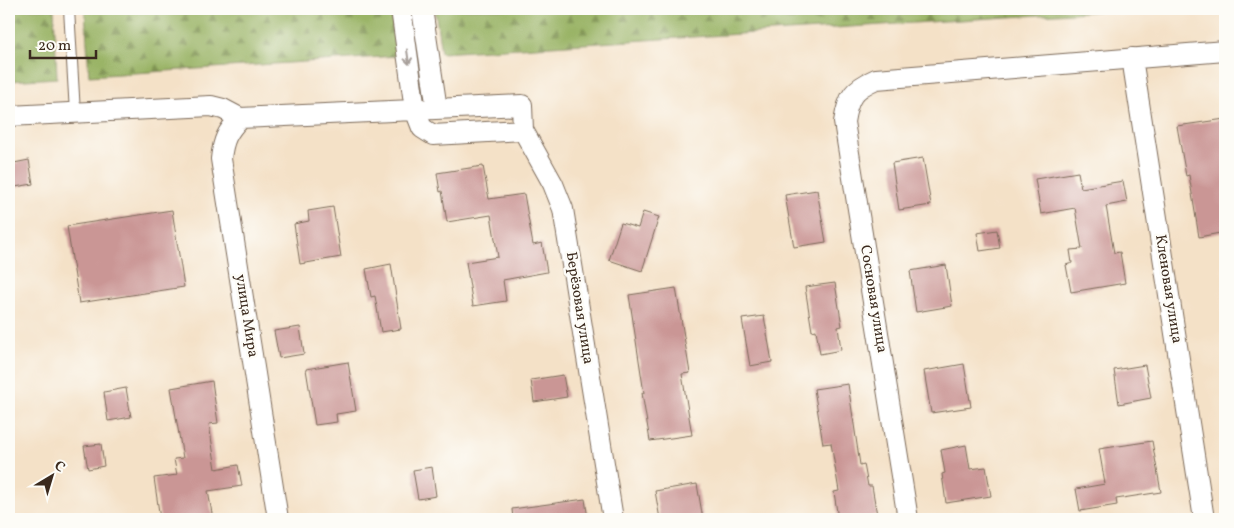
<svg xmlns="http://www.w3.org/2000/svg" width="1234" height="528" font-family="Vollkorn,serif">
	<style>
		.forest { fill: url(#forest-firs); stroke: #6a6f42 }
		.building { fill: #ca9695 }
		.lines { fill: none; stroke-linecap: round; stroke-linejoin: round }
		.lane-casing { stroke: #7c6a59; stroke-width: 12 }
		.street-casing { stroke: #7c6a59; stroke-width: 22 }
		.lane { stroke: #fff; stroke-width: 10 }
		.street { stroke: #fff; stroke-width: 20 }
		.oneway { stroke: #a79f9a }
		.labels { text-anchor: middle; dominant-baseline: central; stroke-width: 5; stroke-linejoin: round; paint-order: stroke }
		.street-label { font-size: 15px; fill: #3b2a1e; stroke: #fdfcf7 }
	</style>
	<defs>
		<pattern id="forest-firs" width="22" height="20" patternUnits="userSpaceOnUse" patternTransform="scale(1.25)"><rect width="22" height="20" fill="#9ab466"/><path d="M5 1l3.5 6h-7zM16 11l3.5 6h-7z" fill="#7f9353"/></pattern>
	</defs>
	<rect width="100%" height="100%" fill="#fdfcf7"/>
	<filter id="ink" filterUnits="userSpaceOnUse"><feTurbulence type="fractalNoise" baseFrequency=".02" numOctaves="2"/><feDisplacementMap in="SourceGraphic" scale="10" xChannelSelector="R" yChannelSelector="G"/><feConvolveMatrix kernelMatrix="1 2 1 2 8 2 1 2 1" color-interpolation-filters="sRGB"/></filter>
	<filter id="wash" filterUnits="userSpaceOnUse"><feTurbulence type="fractalNoise" baseFrequency=".0096" numOctaves="4" result="noise"/><feDisplacementMap in="SourceGraphic" scale="20" xChannelSelector="R" yChannelSelector="G"/><feGaussianBlur stdDeviation="1.12" result="paint"/><feColorMatrix in="noise" values="0 0 0 0 0 0 0 0 0 0 0 0 0 0 0 0 0 1.4 0 .05"/><feComposite in="paint" operator="in"/></filter>
	<g filter="url(#wash)">
		<rect width="100%" height="100%" fill="#f4e1c7"/>
		<!-- forest -->
		<path class="forest" d="M 9,9 L 54,9 L 57,78 L 9,81 Z
			M 85,9 L 391,9 L 397,56 L 89,76 Z
			M 435,9 L 1134,9 L 441,53 Z"/>
		<g id="blocks">
			<!-- building -->
			<path class="building" d="M 1225,119 L 1225,232 L 1199,237 L 1189,175 L 1186,176 L 1177,126 Z
				M 923,158 L 931,205 L 899,210 L 892,163 Z
				M 29,160 L 33,184 L 9,188 L 9,164 Z
				M 483,166 L 489,199 L 524,194 L 533,245 L 542,243 L 547,272 L 503,280 L 506,301 L 473,306 L 466,262 L 498,257 L 491,215 L 447,222 L 442,191 L 440,192 L 437,173 Z
				M 1078,172 L 1081,188 L 1123,181 L 1127,202 L 1106,206 L 1114,253 L 1120,252 L 1125,283 L 1071,292 L 1066,265 L 1072,263 L 1070,250 L 1082,249 L 1075,208 L 1041,214 L 1035,179 Z
				M 817,190 L 826,242 L 794,247 L 785,195 Z
				M 333,207 L 341,257 L 300,264 L 294,224 L 309,221 L 308,211 Z
				M 172,210 L 184,287 L 79,303 L 67,226 Z
				M 643,212 L 659,217 L 642,271 L 609,260 L 621,223 L 638,228 Z
				M 997,230 L 1000,248 L 980,251 L 977,233 Z
				M 391,264 L 401,329 L 381,332 L 375,296 L 371,297 L 366,269 Z
				M 946,265 L 952,306 L 916,312 L 910,271 Z
				M 835,283 L 842,326 L 838,327 L 841,350 L 820,354 L 816,330 L 812,331 L 805,287 Z
				M 676,288 L 690,373 L 682,374 L 692,435 L 650,441 L 642,393 L 644,393 L 629,295 Z
				M 764,316 L 772,362 L 750,366 L 742,319 Z
				M 300,327 L 304,354 L 279,358 L 274,331 Z
				M 348,362 L 356,411 L 336,414 L 337,422 L 315,425 L 306,369 Z
				M 964,364 L 971,407 L 931,413 L 924,371 Z
				M 1145,365 L 1151,398 L 1119,404 L 1114,370 Z
				M 563,375 L 567,397 L 534,402 L 531,380 Z
				M 212,381 L 218,423 L 209,424 L 216,469 L 238,465 L 242,486 L 208,491 L 213,519 L 160,519 L 154,478 L 177,475 L 174,459 L 183,458 L 171,388 Z
				M 848,384 L 860,465 L 864,464 L 868,486 L 872,486 L 877,515 L 872,516 L 873,519 L 838,519 L 834,492 L 839,491 L 831,443 L 823,444 L 814,389 Z
				M 126,388 L 131,417 L 108,421 L 104,392 Z
				M 1152,441 L 1161,492 L 1116,499 L 1117,505 L 1080,511 L 1076,489 L 1105,484 L 1099,449 Z
				M 101,444 L 104,466 L 88,469 L 84,446 Z
				M 966,445 L 970,469 L 986,467 L 991,496 L 946,503 L 942,474 L 945,473 L 941,450 Z
				M 432,467 L 436,496 L 418,499 L 413,470 Z
				M 697,484 L 703,519 L 660,519 L 655,491 Z
				M 585,499 L 588,519 L 513,519 L 512,509 Z"/>
		</g>
	</g>
	<g filter="url(#ink)">
		<use href="#blocks" fill-opacity="0" stroke="#7c6a59" stroke-width="1"/>
		<g class="lines">
			<!-- lane casing -->
			<g class="lane-casing">
				<path id="lane" d="M 69,9 L 75,113"/>
			</g>
			<!-- street casing -->
			<g class="street-casing">
				<path id="street" d="M 401,9 L 415,110 L 422,128 L 433,135 L 523,130
					M 422,9 L 437,109
					M 1132,58 L 1204,519
					M 9,116 L 211,106 L 223,109 L 240,118 L 522,105 L 523,130 L 553,184 L 563,209 L 613,519
					M 240,118 C 227,132 223,140 221,159 L 278,519
					M 908,519 L 844,122 C 848,97 853,89 876,79 L 1225,51"/>
			</g>
			<!-- lane -->
			<use href="#lane" class="lane"/>
			<!-- street -->
			<use href="#street" class="street"/>
		</g>
		<!-- one-way arrows -->
		<defs><path id="oneway-shaft" d="M-6 0H5M1.5-3L5.5 0L1.5 3" fill="none" stroke-width="1.6" stroke-linecap="round" stroke-linejoin="round" transform="scale(1.25)"/></defs>
		<use class="oneway" href="#oneway-shaft" transform="translate(408 57) rotate(82)"/>
	</g>
	<g class="labels">
		<!-- street labels -->
		<g class="street-label">
			<text transform="translate(1168 289) rotate(81)">Кленовая улица</text>
			<text transform="translate(873 299) rotate(81)">Сосновая улица</text>
			<text transform="translate(579 308) rotate(81)">Берёзовая улица</text>
			<text transform="translate(246 316) rotate(81)">улица Мира</text>
		</g>
	</g>
	<!-- margin -->
	<rect width="1234" height="528" fill="none" stroke="#fdfcf7" stroke-width="30"/>
	<!-- north arrow -->
	<g transform="translate(52 476) rotate(38)" stroke="#fdfcf7" stroke-width="4" paint-order="stroke">
	<path d="M0-4L9 19L0 12L-9 19Z" fill="#3b2a1e"/>
	<text y="-8" font-size="14" font-weight="bold" text-anchor="middle" fill="#3b2a1e">С</text>
	</g>
	<!-- scale -->
	<path d="M30 50v8h66v-8" fill="none" stroke="#3b2a1e" stroke-width="2.5"/>
	<text x="38" y="50" font-size="15" fill="#3b2a1e" stroke="#fdfcf7" stroke-width="4" paint-order="stroke">20 m</text>
</svg>
